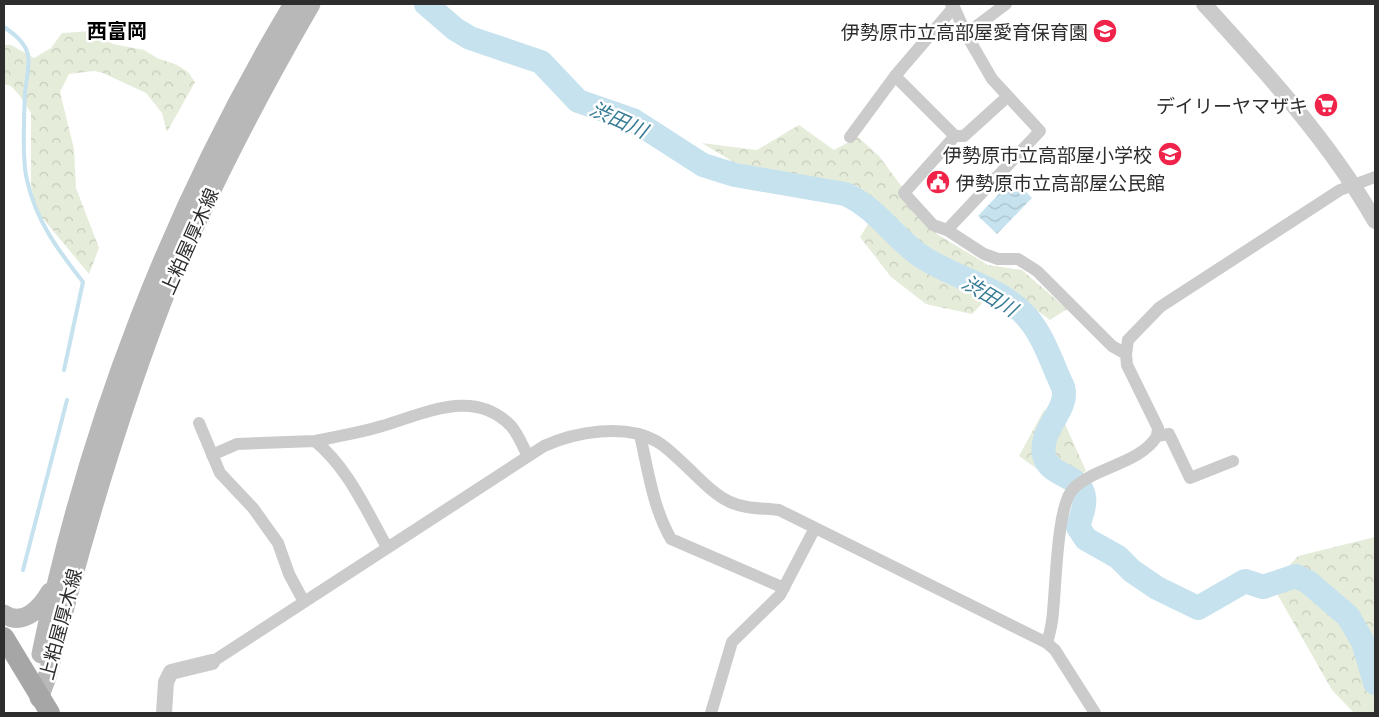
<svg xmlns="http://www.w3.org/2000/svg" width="1379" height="717" font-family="Commissioner,'Noto Sans JP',sans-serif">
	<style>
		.forest { fill: url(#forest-crowns) }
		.water { fill: url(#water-waves) }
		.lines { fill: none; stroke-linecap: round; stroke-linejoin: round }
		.stream { stroke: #c5e2ee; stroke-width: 4 }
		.river { stroke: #c5e2ee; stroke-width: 24 }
		.minor { stroke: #cbcbcb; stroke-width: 12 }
		.tertiary { stroke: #cbcbcb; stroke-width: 16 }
		.secondary { stroke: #b8b8b8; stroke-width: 19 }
		.primary { stroke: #a6a6a6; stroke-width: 20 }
		.labels { text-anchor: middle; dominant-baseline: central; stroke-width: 5; stroke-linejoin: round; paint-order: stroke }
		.poi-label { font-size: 19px; fill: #2e2e2e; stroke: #fff; text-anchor: end }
		.street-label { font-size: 19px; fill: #2e2e2e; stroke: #fff }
		.neighbourhood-label { font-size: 20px; font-weight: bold; fill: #000; stroke: #fff }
		.water-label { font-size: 20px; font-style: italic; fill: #377b95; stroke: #fff }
	</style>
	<defs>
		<pattern id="forest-crowns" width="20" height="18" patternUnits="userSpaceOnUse" patternTransform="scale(1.25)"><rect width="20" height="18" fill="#e6ecda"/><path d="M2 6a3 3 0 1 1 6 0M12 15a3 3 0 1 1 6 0" fill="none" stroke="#c6cbbb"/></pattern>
		<pattern id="water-waves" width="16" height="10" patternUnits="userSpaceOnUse" patternTransform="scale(1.25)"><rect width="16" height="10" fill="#c5e2ee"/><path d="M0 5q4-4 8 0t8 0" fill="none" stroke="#aac2cc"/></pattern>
	</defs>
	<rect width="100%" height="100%" fill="#fff"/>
	<!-- forest -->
	<path class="forest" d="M 91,31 L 113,44 L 144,50 L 157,58 L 177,65 L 188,72 L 195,82 L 167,132 L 162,113 L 146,93 L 103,73 L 94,71 L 69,74 L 60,92 L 74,149 L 76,188 L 99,248 L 89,274 L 35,209 L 31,184 L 31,113 L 20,96 L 11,86 L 4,84 L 4,45 L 11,45 L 34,58 L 51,48 L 62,33 Z
		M 799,125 L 834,150 L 858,137 L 879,156 L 937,234 L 988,265 L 1022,270 L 1067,309 L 1050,320 L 1001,284 L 972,314 L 926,304 L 891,277 L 860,237 L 877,210 L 851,186 L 735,163 L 702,143 L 757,150 Z
		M 1044,410 L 1065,424 L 1086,471 L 1061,486 L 1019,456 Z
		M 1375,537 L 1375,713 L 1354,713 L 1332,690 L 1272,585 L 1298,556 Z"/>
	<!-- water -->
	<path class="water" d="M 1013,179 L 1032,198 L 997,234 L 978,216 Z"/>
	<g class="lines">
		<!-- stream -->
		<path class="stream" d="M 4,27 C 14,34 25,42 28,55 C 30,66 26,81 25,93 C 24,114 22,161 27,180 C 36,221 58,250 83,282 L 64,370
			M 23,570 L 67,400"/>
		<!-- river -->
		<path class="river" d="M 426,4 L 455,29 L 470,38 L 541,62 L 578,101 L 633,120 L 703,165 L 735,175 L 845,194 C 875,207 892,235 918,254 C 951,278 998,285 1026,316 C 1044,336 1052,364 1063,387 C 1070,410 1039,428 1044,455 C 1049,478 1081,473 1084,497 C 1086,505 1080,519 1078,527 L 1086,539 L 1118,557 L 1132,571 L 1157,588 L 1198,608 L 1245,581 L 1263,587 L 1296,576 L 1308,582 L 1348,616 L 1363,642 L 1375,683"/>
		<!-- minor -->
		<path class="minor" d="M 966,34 L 1006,4
			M 895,76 L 955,136 L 964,136 L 1007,97
			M 955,136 L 904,193 L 933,225 L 947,230 L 984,254 L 998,259 L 1018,259 L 1037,271 L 1112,346 L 1126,354
			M 850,137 L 895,76 L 954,7 L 951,4
			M 947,230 L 1040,131 L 992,79 L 966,34 L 954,7
			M 199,423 L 220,473 L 253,508 L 278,543 L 289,574 L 304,602
			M 640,435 C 648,470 653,508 671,539 L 784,588
			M 1157,436 L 1169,434 L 1190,478 L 1233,461
			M 315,441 C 337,436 360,433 382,426 C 424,414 474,387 511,426 C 518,434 523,447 528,456
			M 212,455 L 237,444 L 315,441 C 348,468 366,510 387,547
			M 212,662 L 544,446 C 575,432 625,423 656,441 C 667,447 676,457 685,465 C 699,478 713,494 730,502 C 745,509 762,508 779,510 L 1047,643
			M 711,713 L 732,642 L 780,595 L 815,528
			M 1095,713 L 1055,650 L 1047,643 C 1049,636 1051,628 1052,621 C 1056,594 1056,506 1073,489 C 1096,466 1140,464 1157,436 L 1158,428 L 1127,365 L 1126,354 L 1128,340 L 1160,307 L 1340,190 L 1375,177"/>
		<!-- tertiary -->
		<path class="tertiary" d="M 1204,4 C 1265,71 1330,142 1375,221
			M 164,713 L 166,682 L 171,672 L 212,662"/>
		<!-- secondary -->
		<path class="secondary" d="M 4,614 C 23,627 41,608 50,592
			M 41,654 C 87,425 173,204 293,4
			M 39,698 L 47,677 C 81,541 120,407 172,277 C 180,255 191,235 200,215 C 234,142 271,73 311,4"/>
		<!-- primary -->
		<path class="primary" d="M 4,637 L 50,713"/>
	</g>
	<!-- icons -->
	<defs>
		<g id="school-disc" transform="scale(1.25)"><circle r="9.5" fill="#f0244a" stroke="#fff"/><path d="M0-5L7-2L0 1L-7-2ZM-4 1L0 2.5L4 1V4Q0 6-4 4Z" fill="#fff"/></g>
		<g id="supermarket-disc" transform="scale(1.25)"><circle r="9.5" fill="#f0244a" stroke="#fff"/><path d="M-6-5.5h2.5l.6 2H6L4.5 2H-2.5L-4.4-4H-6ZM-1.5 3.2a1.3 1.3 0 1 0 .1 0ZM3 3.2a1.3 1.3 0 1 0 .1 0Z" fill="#fff"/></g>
		<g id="civic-disc" transform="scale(1.25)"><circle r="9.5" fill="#f0244a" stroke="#fff"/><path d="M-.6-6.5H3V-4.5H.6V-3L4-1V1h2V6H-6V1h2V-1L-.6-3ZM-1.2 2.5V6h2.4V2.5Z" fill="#fff"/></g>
	</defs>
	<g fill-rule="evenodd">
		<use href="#school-disc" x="1105" y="31"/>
		<use href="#supermarket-disc" x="1326" y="105"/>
		<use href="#school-disc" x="1170" y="154"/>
		<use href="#civic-disc" x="938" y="182"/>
	</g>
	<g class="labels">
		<!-- poi labels -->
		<g class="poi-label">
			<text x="1088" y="31">伊勢原市立高部屋愛育保育園</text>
			<text x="1308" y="105">デイリーヤマザキ</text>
			<text x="1152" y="154">伊勢原市立高部屋小学校</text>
			<text x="956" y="182" text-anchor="start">伊勢原市立高部屋公民館</text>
		</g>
		<!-- street labels -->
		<g class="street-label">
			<text transform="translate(189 241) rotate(-66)">上粕屋厚木線</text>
			<text transform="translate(60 624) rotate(-75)">上粕屋厚木線</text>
		</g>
		<!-- neighbourhood labels -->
		<g class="neighbourhood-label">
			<text x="117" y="30">西富岡</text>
		</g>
		<!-- water labels -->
		<g class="water-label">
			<text transform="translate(619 119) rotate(24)">渋田川</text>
			<text transform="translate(990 295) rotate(31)">渋田川</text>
		</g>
	</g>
	<!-- border -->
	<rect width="1379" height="717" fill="none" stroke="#2e2e2e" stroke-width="10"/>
</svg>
